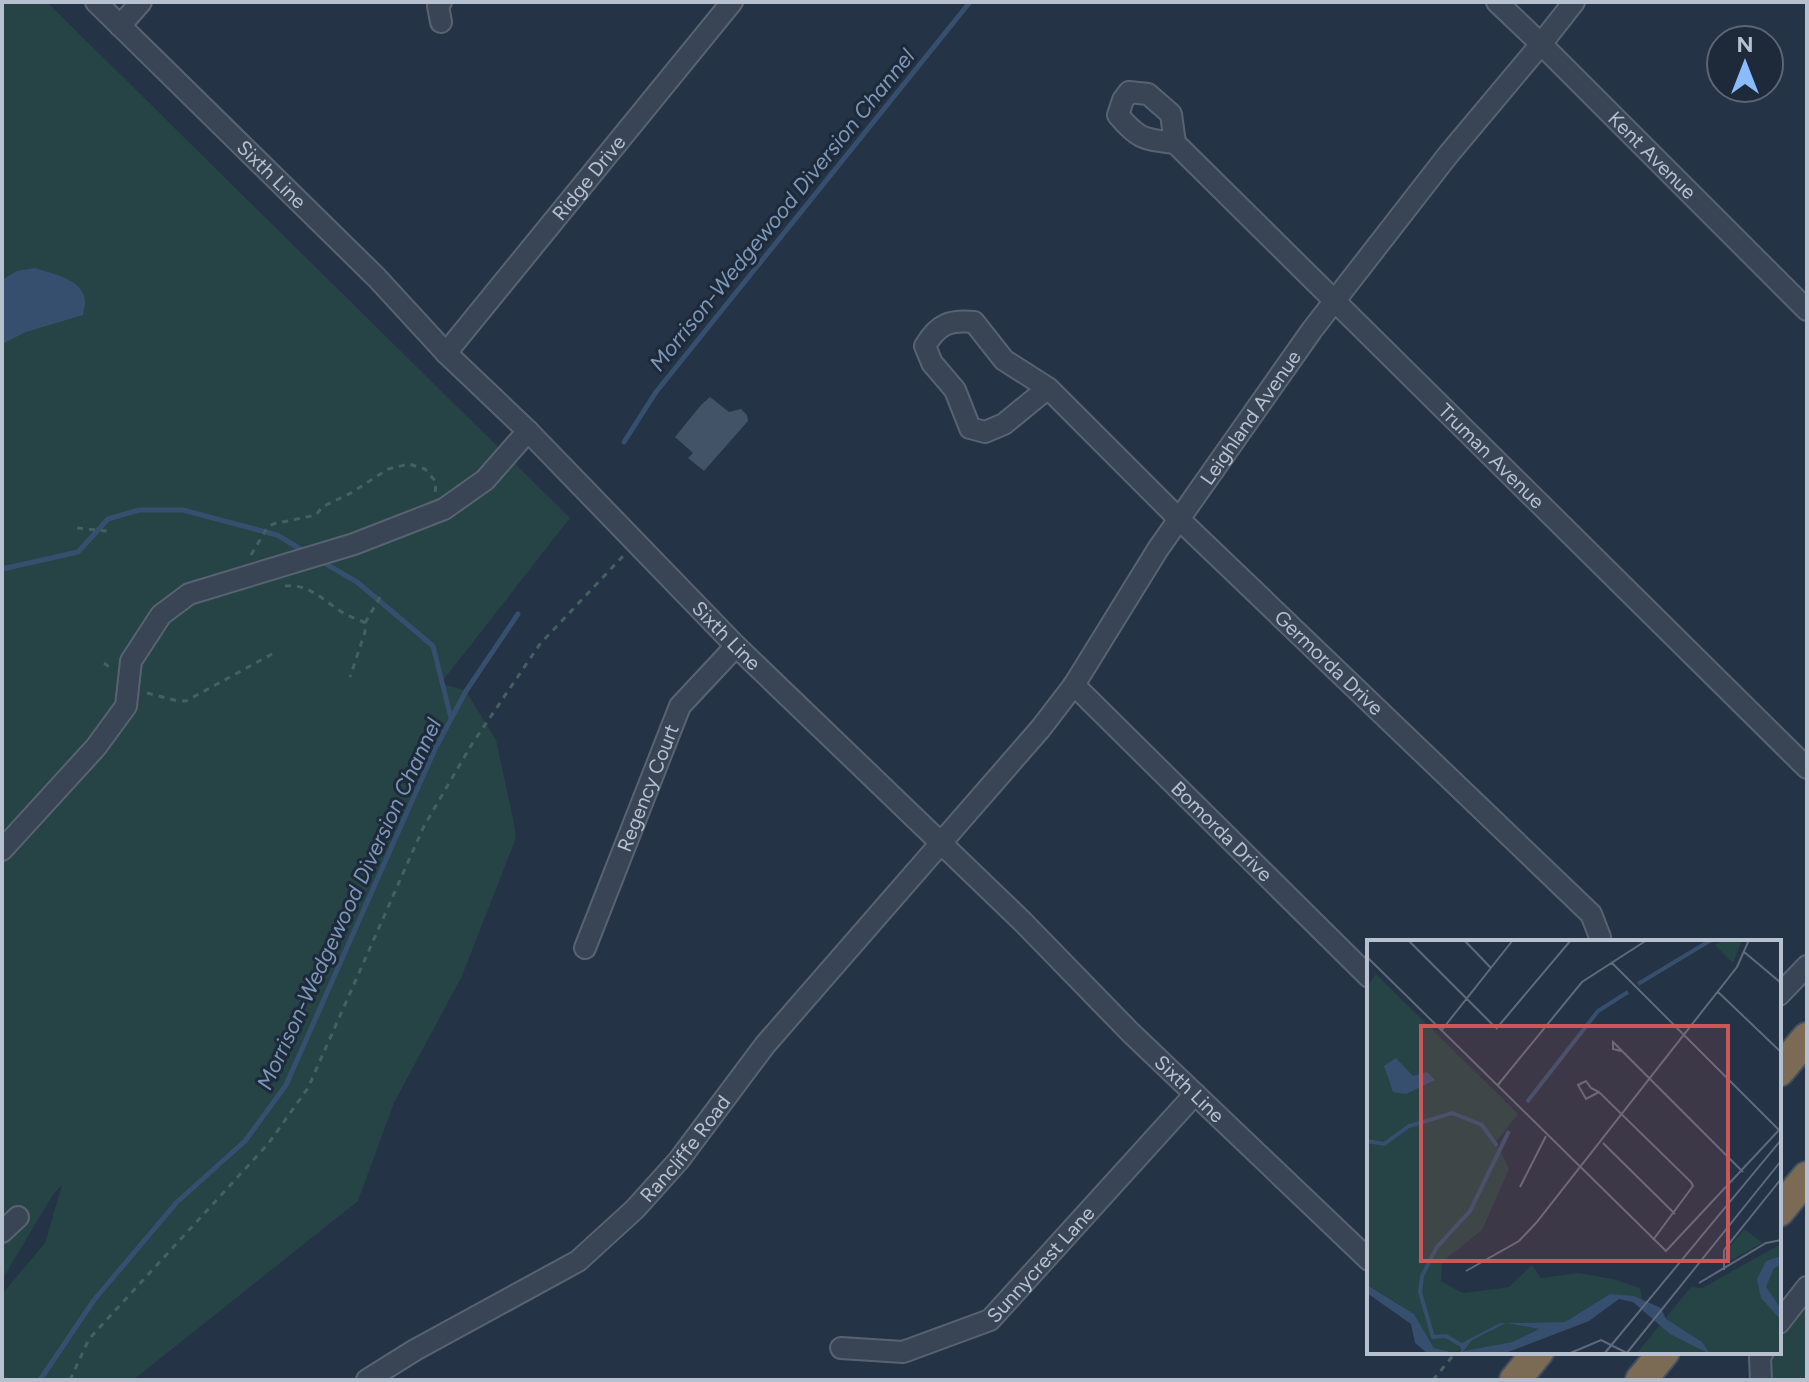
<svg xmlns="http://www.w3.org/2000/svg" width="1809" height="1382" font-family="Figtree,sans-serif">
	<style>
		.green { fill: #264346 }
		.water { fill: #374f6e }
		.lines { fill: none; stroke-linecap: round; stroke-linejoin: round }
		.stream { stroke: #374f6e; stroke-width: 5 }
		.building { fill: #435367 }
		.minor-casing { stroke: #586372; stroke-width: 24 }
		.highway-casing { stroke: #44505f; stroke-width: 34 }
		.path { stroke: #456062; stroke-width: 3; stroke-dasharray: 6 6; stroke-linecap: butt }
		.minor { stroke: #394554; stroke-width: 20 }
		.highway { stroke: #7b6b55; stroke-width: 30 }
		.labels { text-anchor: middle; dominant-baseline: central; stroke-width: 6; stroke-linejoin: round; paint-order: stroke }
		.street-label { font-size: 20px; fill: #b7c0ce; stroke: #1e2a3a }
		.water-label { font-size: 22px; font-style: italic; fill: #7c97b8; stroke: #1e2a3a }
		.inset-river { fill: none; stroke: #374f6e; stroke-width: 4 }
		.inset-road { fill: none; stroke: #5f6b7c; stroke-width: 2 }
		.view { fill: #cd565a; fill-opacity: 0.15; stroke: #cd565a; stroke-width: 4 }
		.inset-edge { fill: none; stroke: #b7c0ce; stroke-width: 4 }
	</style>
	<rect width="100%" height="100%" fill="#243345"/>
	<!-- green -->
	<path class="green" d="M 2,2 L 47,2 L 570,518 L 441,683 L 466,691 L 496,740 L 514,823 L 516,838 L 462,976 L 394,1103 L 358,1201 L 133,1380 L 2,1380 L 2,1294 L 45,1243 L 62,1185 L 52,1196 L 2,1280 Z
		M 1807,1306 L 1807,1380 L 1766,1380 L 1771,1352 L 1779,1352 L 1779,1338 Z"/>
	<!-- water -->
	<path class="water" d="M 35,268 C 52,274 84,279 85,301 C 86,302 83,314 83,315 L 26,332 L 2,344 L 2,280 L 17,271 Z"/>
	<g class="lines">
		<!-- stream -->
		<path class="stream" d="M 624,442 L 656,392 L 970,2
			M 319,560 L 357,582 L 433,646 L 451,718
			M 2,569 L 78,552 L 108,519 L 139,510 L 183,510 L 277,535 L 307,553
			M 40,1380 L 94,1300 L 177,1202 L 245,1141 L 286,1085 L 435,749 L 466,691 L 518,614"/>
	</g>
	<!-- building -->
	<path class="building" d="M 710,397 L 729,412 L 741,409 L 747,415 L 748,421 L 704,471 L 688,458 L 693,453 L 675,437 L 701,405 Z"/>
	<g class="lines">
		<!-- minor casing -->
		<g class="minor-casing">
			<g id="minor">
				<path id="s1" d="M 96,2 L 377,278 L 446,353 L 528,431 L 736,646 L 1023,922 L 1130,1032 L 1369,1260"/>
				<path d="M 441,2 L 438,6 L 441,22"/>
				<path id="s2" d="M 1497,2 L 1541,44 L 1807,310"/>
				<path d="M 120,26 L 141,2"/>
				<path id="s3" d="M 1175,143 L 1171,114 L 1148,94 L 1129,92 L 1123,100 L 1118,115 C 1139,140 1144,139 1175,143 L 1807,768"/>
				<path id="s4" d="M 446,353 L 732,2"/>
				<path id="s5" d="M 1048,388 L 1004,424 L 985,432 L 970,428 L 955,390 L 932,363 L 925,346 C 938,324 949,320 974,322 L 1004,360 L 1048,388 L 1180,520 L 1591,914 L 1600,937 L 1599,942"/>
				<path id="s6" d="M 1074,685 L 1369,977"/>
				<path d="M 2,850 L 96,747 L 126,706 L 131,661 L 161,615 L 189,594 L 354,544 L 444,509 L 485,480 L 528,431"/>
				<path id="s7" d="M 585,948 L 680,706 L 736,646"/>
				<path d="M 1779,995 L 1807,966"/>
				<path d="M 2,1232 L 18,1217"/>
				<path d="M 1779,1323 L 1807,1287"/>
				<path id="s8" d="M 841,1348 L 903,1352 L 990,1320 L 1195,1094"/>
				<path id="s9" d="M 367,1380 L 415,1350 L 578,1261 L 635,1209 L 679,1160 L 765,1045 L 1041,728 L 1074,685 L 1158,549 L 1312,330 L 1448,155 L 1541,44 L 1574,2"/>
				<path d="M 1761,1380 L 1760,1358 L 1763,1352"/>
			</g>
		</g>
		<!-- highway casing -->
		<g class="highway-casing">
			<path id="highway" d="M 1779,1071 L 1807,1038
				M 1779,1211 L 1807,1177
				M 1515,1380 L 1538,1352
				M 1641,1380 L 1664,1352"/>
		</g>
		<!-- path -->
		<path class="path" d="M 77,528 L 107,531
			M 251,555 L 267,528 L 273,524 L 316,515 L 322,507 L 351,493 L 388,469 L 409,464 L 425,469 L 436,482 L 435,494
			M 285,586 C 311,583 326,604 347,615 C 353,618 360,620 365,623 L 365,632 L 350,677
			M 365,623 L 383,592
			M 104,663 L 113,670
			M 147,693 L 174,700 L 186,701 L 274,653
			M 70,1380 L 89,1339 L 268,1144 L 308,1088 L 424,826 L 472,744 L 540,644 L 625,554
			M 1433,1380 L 1456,1352"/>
		<!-- minor -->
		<use href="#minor" class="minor"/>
		<!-- highway -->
		<use href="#highway" class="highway"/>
	</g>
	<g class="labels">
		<!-- street labels -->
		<g class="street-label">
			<text stroke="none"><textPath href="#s2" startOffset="218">Kent Avenue</textPath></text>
			<text stroke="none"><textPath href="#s1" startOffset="246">Sixth Line</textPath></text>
			<text stroke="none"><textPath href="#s4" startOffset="226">Ridge Drive</textPath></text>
			<text stroke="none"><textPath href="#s9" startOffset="1324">Leighland Avenue</textPath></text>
			<text stroke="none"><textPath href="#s3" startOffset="616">Truman Avenue</textPath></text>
			<text stroke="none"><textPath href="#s1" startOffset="894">Sixth Line</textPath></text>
			<text stroke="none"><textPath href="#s5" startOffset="740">Germorda Drive</textPath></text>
			<text stroke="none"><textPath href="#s7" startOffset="172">Regency Court</textPath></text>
			<text stroke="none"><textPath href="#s6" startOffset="208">Bomorda Drive</textPath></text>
			<text stroke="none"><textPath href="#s1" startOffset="1542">Sixth Line</textPath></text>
			<text stroke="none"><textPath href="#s9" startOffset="398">Rancliffe Road</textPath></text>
			<text stroke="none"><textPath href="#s8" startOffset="230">Sunnycrest Lane</textPath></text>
		</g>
		<!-- water labels -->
		<g class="water-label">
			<text transform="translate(782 210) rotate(-51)">Morrison-Wedgewood Diversion Channel</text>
			<text transform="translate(349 904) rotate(-65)">Morrison-Wedgewood Diversion Channel</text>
		</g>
	</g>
	<!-- overview -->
	<g transform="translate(1367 940)">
		<rect width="414" height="414" fill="#243345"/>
		<path d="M 358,0 L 375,0 L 366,23 L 348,5 ZM 9,34 L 151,174 L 129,202 L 142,229 L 115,290 L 75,322 L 74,341 L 96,353 L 142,347 L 165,325 L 174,338 L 212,333 L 246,339 L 273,348 L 275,360 L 243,354 L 198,382 L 133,383 L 88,413 L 67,408 L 47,374 L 0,345 L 0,46 ZM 378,289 L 395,303 L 356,325 L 355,315 ZM 414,304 L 414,414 L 269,414 L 324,347 L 335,348 ZM 139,383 L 172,389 L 145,402 L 97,412 L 105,400 Z" fill="#264346"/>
		<path d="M 29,118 L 46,136 L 60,132 L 68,140 L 39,154 L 26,152 L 17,126 ZM 414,316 L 414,325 L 407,328 L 399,347 L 414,369 L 414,380 L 394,358 L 390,339 L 399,321 ZM 0,345 L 47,374 L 67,408 L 88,413 L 94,411 L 93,404 L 133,383 L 198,382 L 243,354 L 267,356 L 294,368 L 299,379 L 335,402 L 343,414 L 303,394 L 266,362 L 252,359 L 222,381 L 136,414 L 61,414 L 48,403 L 44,384 L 0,353 ZM 139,383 L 172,389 L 145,402 L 97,411 L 105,400 Z" fill="#374f6e" fill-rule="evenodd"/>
		<path class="inset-river" d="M 271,44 L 344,0M 160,162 L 231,71 L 261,52M 0,201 L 17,204 L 42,186 L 85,173 L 115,185 L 130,206M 96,406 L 79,396 L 66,397 L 53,352 L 55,336 L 70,307 L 103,271 L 142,191"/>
		<path class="inset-road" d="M 41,0 L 128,87M 97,0 L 124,28M 376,11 L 414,43M 0,17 L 299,311 L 414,188M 244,22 L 412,190M 350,51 L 414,112M 129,89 L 204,0M 74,91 L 146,0M 254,111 L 246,109 L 246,102 L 376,232M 130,146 L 215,42 L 280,0M 232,152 L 219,159 L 211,145 L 219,141 L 224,148 L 232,152 L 324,242 L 326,246 L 286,300M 236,203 L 308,274M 153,247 L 179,196M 357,330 L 357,310 L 414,239M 99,331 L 152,301 L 169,283 L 370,27 L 382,0M 332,343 L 399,303 L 414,300M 201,414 L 234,400 L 262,414M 237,414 L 414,200M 259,414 L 414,221"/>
		<path class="view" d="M 54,86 L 361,86 L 361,321 L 54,321 Z"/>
		<rect width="414" height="414" class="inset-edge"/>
	</g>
	<!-- border -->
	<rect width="1809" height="1382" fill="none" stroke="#b7c0ce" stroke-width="8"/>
	<!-- north arrow -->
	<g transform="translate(1745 64)"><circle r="38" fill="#1e2a3a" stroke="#5b6675" stroke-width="2"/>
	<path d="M0-6L14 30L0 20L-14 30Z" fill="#8abbff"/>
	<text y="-12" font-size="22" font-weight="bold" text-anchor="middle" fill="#b7c0ce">N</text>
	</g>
</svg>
